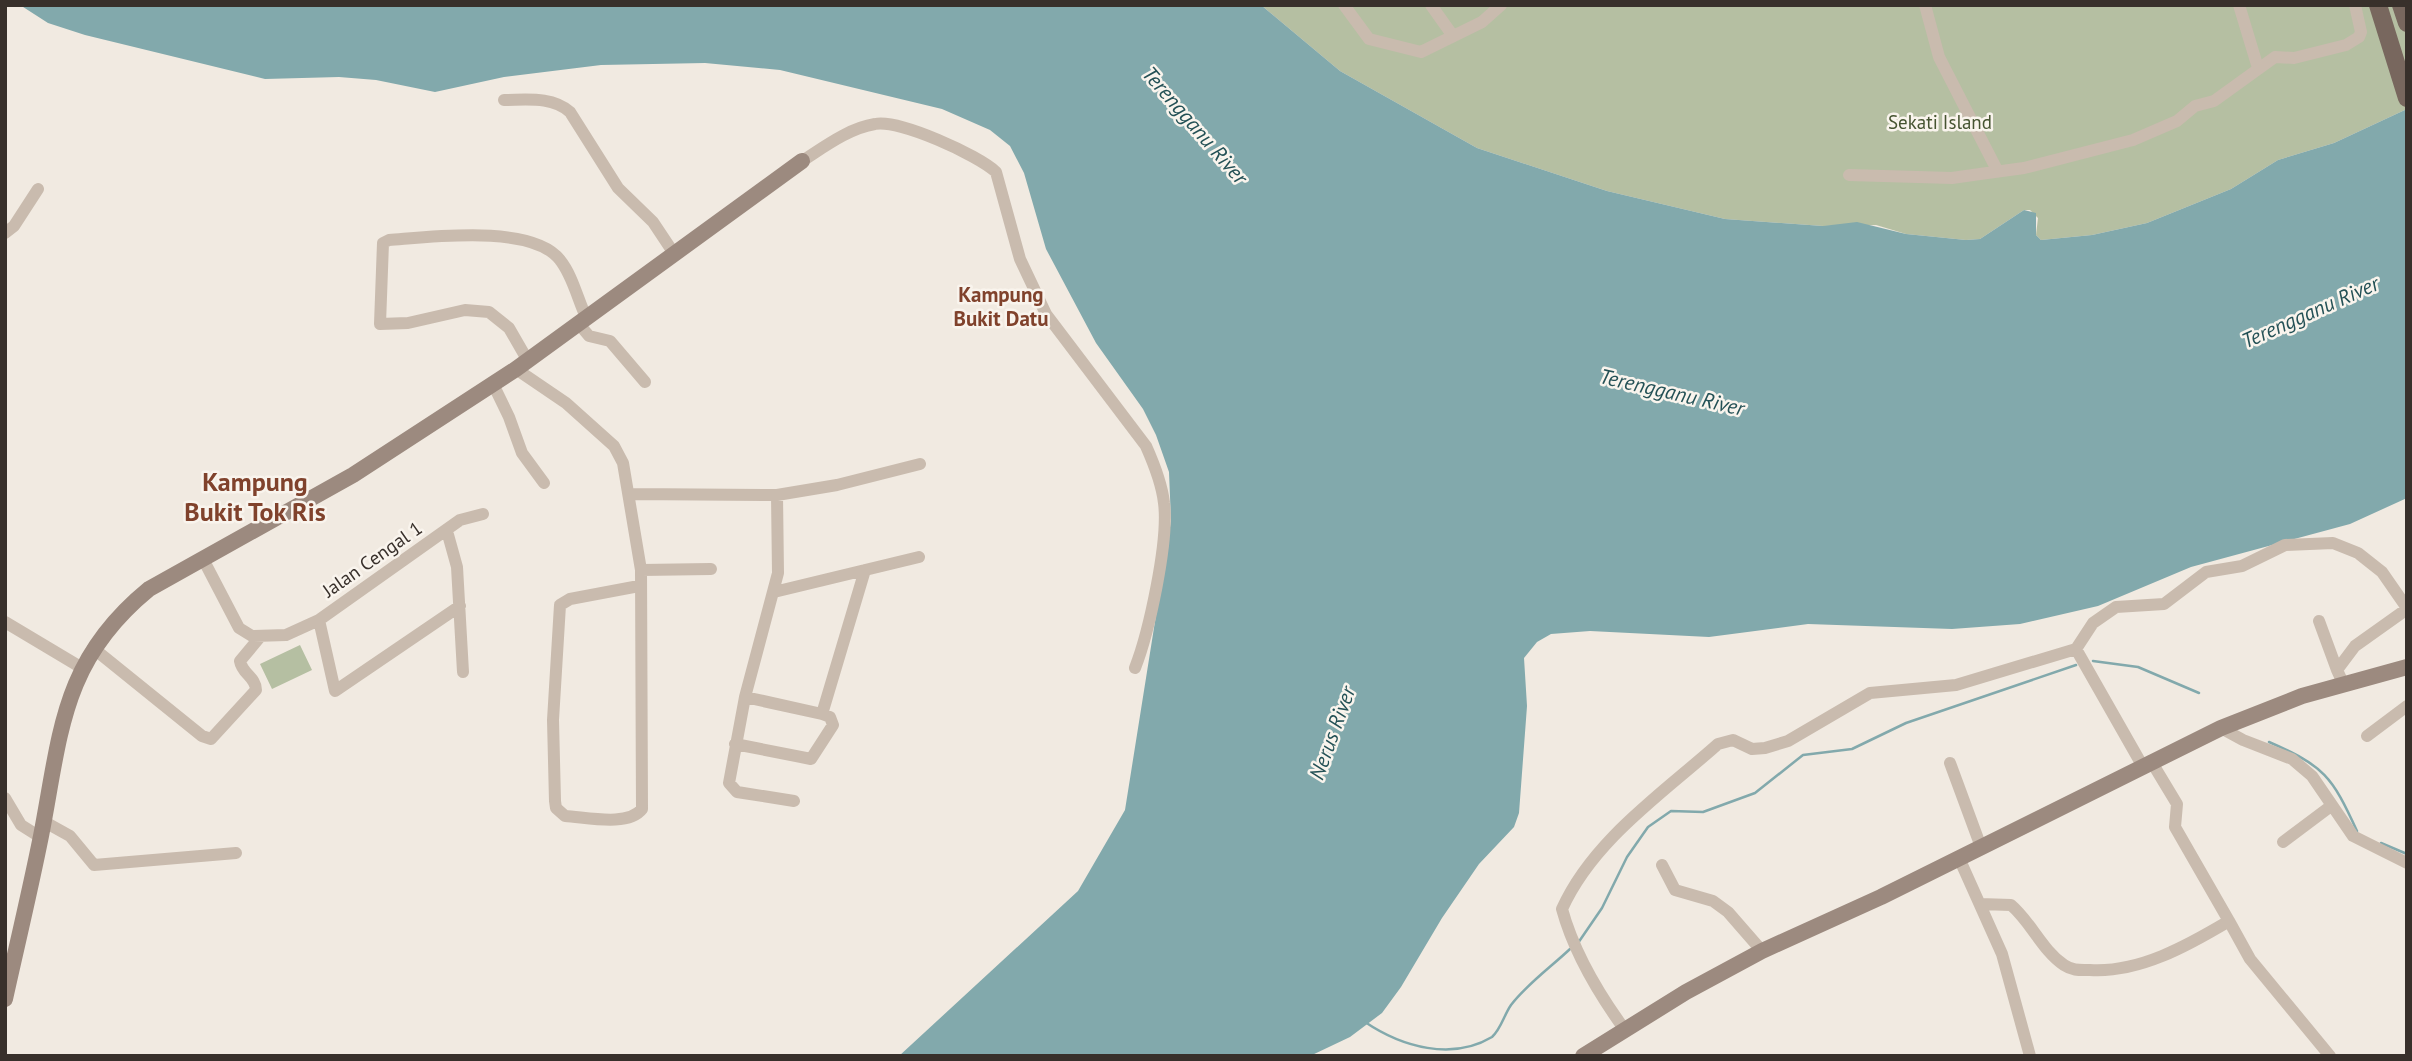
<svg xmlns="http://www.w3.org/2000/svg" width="2412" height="1061" font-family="'PT Sans',sans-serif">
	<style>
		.green { fill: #b5bfa2 }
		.water { fill: #82a9ac }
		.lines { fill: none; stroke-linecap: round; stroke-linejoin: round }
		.stream { stroke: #82a9ac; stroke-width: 2.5 }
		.street { stroke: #c9bbae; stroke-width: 12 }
		.secondary { stroke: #9c8a7f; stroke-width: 16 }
		.primary { stroke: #78675e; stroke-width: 18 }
		.labels { text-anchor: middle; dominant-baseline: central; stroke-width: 5; stroke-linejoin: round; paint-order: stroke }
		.park-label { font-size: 19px; fill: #465431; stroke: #f9f4ed }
		.street-label { font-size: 19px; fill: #38302b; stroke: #f9f4ed }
		.water-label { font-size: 21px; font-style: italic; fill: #245156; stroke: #f9f4ed }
		.neighbourhood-label { font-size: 21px; font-weight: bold; fill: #80422c; stroke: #f9f4ed }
		.district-label { font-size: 26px; font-weight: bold; fill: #80422c; stroke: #f9f4ed }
	</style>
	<rect width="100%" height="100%" fill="#f1eae1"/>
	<!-- green -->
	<path class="green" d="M 1261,5 L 2407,5 L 2407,109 L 2334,143 L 2278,160 L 2231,189 L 2147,223 L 2092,235 L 2041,240 L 2036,235 L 2038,218 L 2030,210 L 2024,210 L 1980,239 L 1966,240 L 1906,234 L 1876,225 L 1823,226 L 1725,219 L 1607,191 L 1477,148 L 1340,71 Z
		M 300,645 L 312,670 L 272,689 L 260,664 Z"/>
	<!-- water -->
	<path class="water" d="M 20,5 L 1261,5 L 1340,71 L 1477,148 L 1607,191 L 1725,219 L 1823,226 L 1857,222 L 1906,234 L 1966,240 L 1980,239 L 2024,210 L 2036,213 L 2036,235 L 2041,240 L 2092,235 L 2147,223 L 2231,189 L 2278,160 L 2334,143 L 2407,109 L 2407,498 L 2350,524 L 2191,567 L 2098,606 L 2020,624 L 1952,629 L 1808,624 L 1709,637 L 1590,631 L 1551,634 L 1537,642 L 1524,658 L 1527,706 L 1519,813 L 1514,827 L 1479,864 L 1442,918 L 1401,987 L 1382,1013 L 1350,1037 L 1310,1056 L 899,1056 L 1078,891 L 1125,810 L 1171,521 L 1169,472 L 1156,435 L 1143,409 L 1096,343 L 1046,249 L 1024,173 L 1010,146 L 990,130 L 942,109 L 780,70 L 705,63 L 601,65 L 504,77 L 435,92 L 376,80 L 339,77 L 265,79 L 85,35 L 48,23 Z"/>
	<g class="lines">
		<!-- stream -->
		<path class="stream" d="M 2093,661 L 2138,667 L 2199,693
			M 2269,742 C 2324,766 2332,776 2357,831
			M 2381,843 L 2407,854
			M 1578,943 L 1602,908 L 1627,857 L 1648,827 L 1671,811 L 1703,812 L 1755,793 L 1803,755 L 1852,749 L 1906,723 L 2076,665
			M 1365,1022 C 1402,1047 1452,1061 1492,1037 C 1501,1029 1504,1015 1511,1005 C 1527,984 1551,967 1570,949"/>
		<!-- street -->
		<path class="street" d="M 1344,5 L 1369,39 L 1421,52 L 1482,22 L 1501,5
			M 1431,5 L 1453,36
			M 1925,5 L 1939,57 L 1997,170
			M 2239,5 L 2258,68
			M 504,100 C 526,100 552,96 570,112 L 618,188 L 653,222 L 675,255
			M 802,161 C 824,147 849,128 875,124 C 899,119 978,155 996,172 L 1020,259 L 1046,314 L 1146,446 C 1154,464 1162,484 1164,503 C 1169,541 1149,632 1135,668
			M 1849,175 L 1952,178 L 1980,174 L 2024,168 L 2133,140 L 2177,121 L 2195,106 L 2214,101 L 2275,57 L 2294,58 L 2346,45 L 2359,37 L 2361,32 L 2355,5
			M 5,233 L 14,226 L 38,189
			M 579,324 L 589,336 L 610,341 L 645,382
			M 528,361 L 509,328 L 489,312 L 465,310 L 408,323 L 380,324 L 383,243 L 389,240 C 431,237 533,224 560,260 C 573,276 578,301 587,319
			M 516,369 L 566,403 L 614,446 L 623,463 L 641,570 L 642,809 C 628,827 586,817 565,816 L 556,808 L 555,801 L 553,720 L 560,605 L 570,599 L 639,586
			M 493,384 L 509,417 L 522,453 L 544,483
			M 630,494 L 777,495 L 837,485 L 920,464
			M 777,495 L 778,573 L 745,697 L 729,783 L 737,792 L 794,801
			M 447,531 L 457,567 L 463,672
			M 203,559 L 239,628 L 252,636 L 286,635 L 319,620 L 460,520 L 483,514
			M 641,570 L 711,569
			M 774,592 L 919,557
			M 319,620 L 335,691 L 460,606
			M 2319,621 L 2337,670
			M 5,622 L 82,668
			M 93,648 L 202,736 L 211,739 L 256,690 C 256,677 242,674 240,661 L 260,637
			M 2076,649 L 2142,765
			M 2343,683 L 2337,670 L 2355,646 L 2407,609
			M 822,714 L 865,570
			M 2221,728 L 2243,740 L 2292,759 L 2312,776 L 2353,836 L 2407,863
			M 2367,736 L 2407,706
			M 735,744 L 811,759 L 833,725 L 830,717 L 822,714 L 745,697
			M 2151,761 L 2177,804 L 2175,827 L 2229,921
			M 1950,763 L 1981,847
			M 5,798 L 21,825 L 40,837
			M 43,821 L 70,836 L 94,865 L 236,853
			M 2283,842 L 2331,806
			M 1959,858 L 2002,954 L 2030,1056
			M 1662,865 L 1675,890 L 1713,901 L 1728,912 L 1762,951
			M 1980,904 L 2011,905 C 2031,922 2042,950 2064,965 C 2073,971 2080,970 2090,970 C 2139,973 2187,946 2229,921 L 2250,959 L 2330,1056
			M 1625,1030 C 1598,993 1574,953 1562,909 C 1593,840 1663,793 1718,744 L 1733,740 L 1752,749 L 1765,748 L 1788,741 L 1870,693 L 1956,685 L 2076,649 L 2093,623 L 2116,607 L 2164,604 L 2206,572 L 2242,566 L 2285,545 L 2333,543 L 2358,553 L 2382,572 L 2407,608"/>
		<!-- secondary -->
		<path class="secondary" d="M 5,999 C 17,945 30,891 41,836 C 61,733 61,661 149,589 L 353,475 L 516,369 L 802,161
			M 1583,1056 L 1686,992 L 1762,951 L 1881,897 L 2221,728 L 2302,696 L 2407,667"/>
		<!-- primary -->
		<path class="primary" d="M 2378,5 L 2407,98
			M 2401,5 L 2407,23"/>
	</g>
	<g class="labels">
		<!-- park labels -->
		<g class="park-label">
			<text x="1940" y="122">Sekati Island</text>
		</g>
		<!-- street labels -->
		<g class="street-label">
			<text transform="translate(372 559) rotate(-35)">Jalan Cengal 1</text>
		</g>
		<!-- water labels -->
		<g class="water-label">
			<text transform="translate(1195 125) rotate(49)">Terengganu River</text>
			<text transform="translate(2310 312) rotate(-24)">Terengganu River</text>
			<text transform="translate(1672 392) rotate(13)">Terengganu River</text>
			<text transform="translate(1332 733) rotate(-70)">Nerus River</text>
		</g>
		<!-- neighbourhood labels -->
		<g class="neighbourhood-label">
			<text x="1001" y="294">Kampung<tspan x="1001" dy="24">Bukit Datu</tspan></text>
		</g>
		<!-- district labels -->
		<g class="district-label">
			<text x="255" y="481">Kampung<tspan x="255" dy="30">Bukit Tok Ris</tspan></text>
		</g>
	</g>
	<!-- border -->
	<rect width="2412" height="1061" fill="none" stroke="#38302b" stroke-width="14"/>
</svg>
